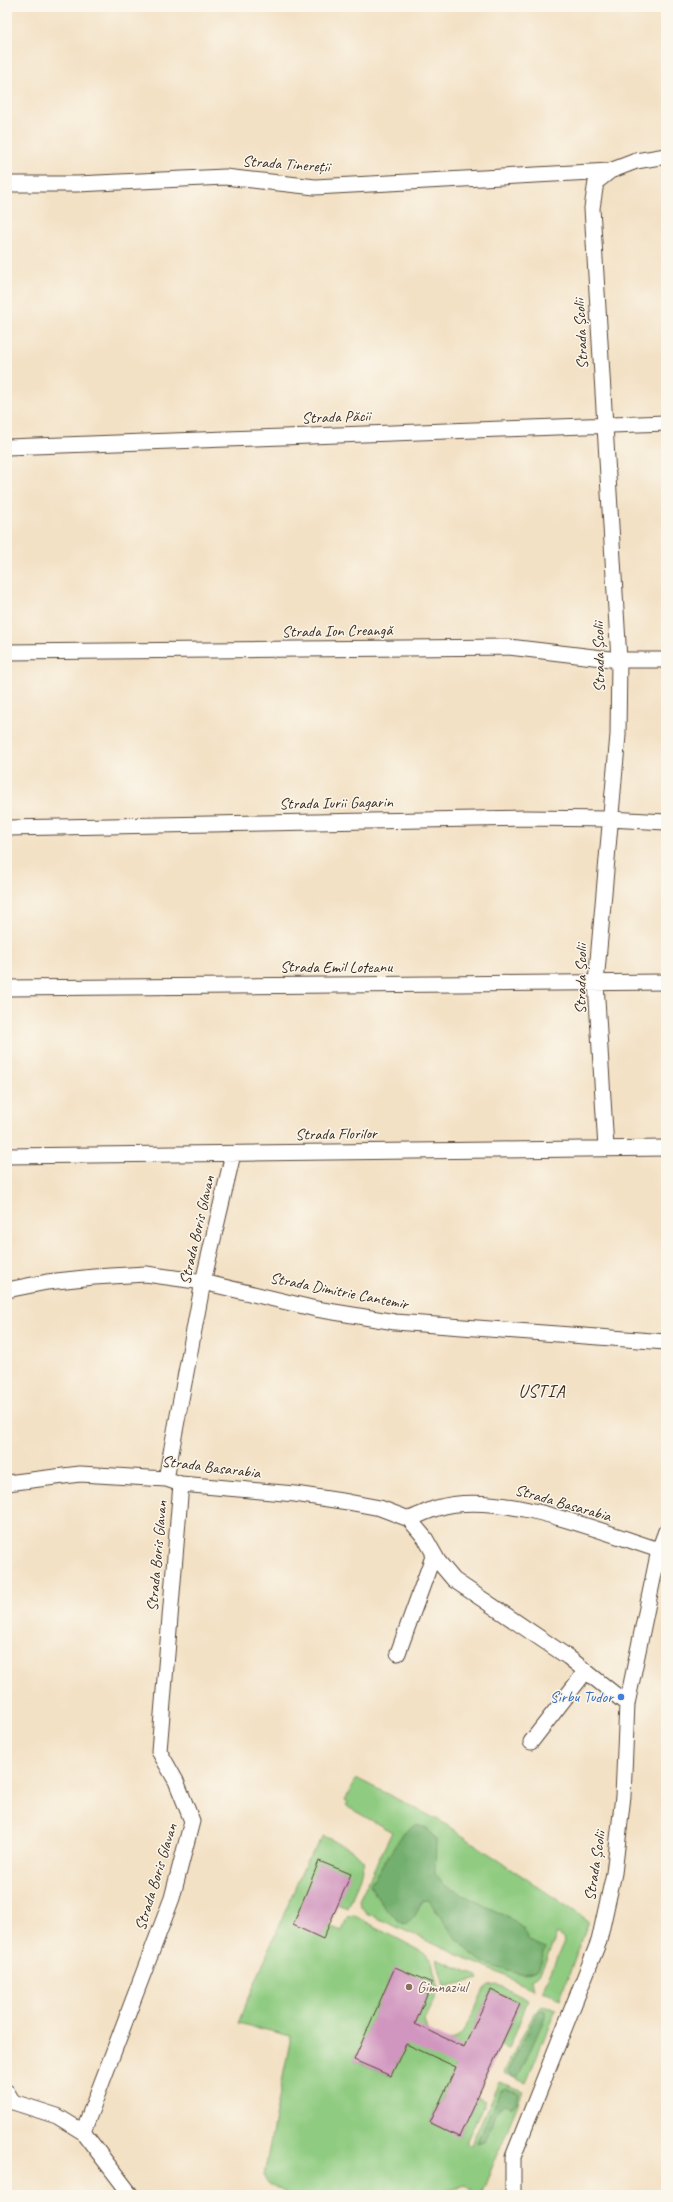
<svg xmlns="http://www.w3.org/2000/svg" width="673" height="2202" font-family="Caveat,sans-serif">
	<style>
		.green { fill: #8fcb80; stroke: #657a4f }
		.forest { fill: #73af6e; stroke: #576c46 }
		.building { fill: #d196bf }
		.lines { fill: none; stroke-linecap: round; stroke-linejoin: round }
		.minor-casing { stroke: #574537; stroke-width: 17 }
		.minor { stroke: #fff; stroke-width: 15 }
		.shop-dot { fill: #3f7fe0; stroke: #fbf7ec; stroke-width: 1.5 }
		.education-dot { fill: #8d6e63; stroke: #fbf7ec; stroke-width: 1.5 }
		.labels { text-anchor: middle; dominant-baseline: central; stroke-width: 3; stroke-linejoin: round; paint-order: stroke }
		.street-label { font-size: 16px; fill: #3b2a1e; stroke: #fbf7ec }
		.shop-label { font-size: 16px; fill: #366cbe; stroke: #fbf7ec; text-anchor: end }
		.education-label { font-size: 16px; fill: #785e54; stroke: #fbf7ec; text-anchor: start }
		.quarter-label { font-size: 18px; letter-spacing: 1px; fill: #3b2a1e; stroke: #fbf7ec }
	</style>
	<rect width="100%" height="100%" fill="#fbf7ec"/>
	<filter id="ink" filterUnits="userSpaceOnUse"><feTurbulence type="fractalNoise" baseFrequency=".025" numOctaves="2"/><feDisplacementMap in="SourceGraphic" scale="8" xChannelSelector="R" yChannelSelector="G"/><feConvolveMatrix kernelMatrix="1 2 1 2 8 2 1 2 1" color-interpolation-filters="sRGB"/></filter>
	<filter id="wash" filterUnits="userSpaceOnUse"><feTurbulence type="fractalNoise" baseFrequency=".012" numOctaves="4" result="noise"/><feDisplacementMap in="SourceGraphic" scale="16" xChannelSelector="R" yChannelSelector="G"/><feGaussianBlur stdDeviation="0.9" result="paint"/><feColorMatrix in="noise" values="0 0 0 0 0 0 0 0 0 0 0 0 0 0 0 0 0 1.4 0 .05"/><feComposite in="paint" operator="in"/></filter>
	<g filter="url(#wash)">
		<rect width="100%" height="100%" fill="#f3e1c5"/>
		<!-- green -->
		<path class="green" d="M 356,1778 L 442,1822 L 589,1921 L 560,1999 L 542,1991 L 565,1939 L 557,1934 L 539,1975 L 531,1980 L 533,1989 L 366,1913 L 360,1905 L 359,1900 L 392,1832 L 346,1806 L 348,1802 L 345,1800 Z
			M 324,1836 L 354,1851 L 364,1861 L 359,1880 L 348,1908 L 337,1904 L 329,1926 L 342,1931 L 347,1917 L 353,1915 L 421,1951 L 432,1961 L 438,1990 L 424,2021 L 427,2030 L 412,2030 L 432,1983 L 395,1968 L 354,2060 L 391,2076 L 408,2039 L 457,2063 L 430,2123 L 459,2136 L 477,2097 L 485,2101 L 467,2140 L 467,2144 L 471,2145 L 499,2082 L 523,2091 L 481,2195 L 477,2195 L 466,2185 L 450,2189 L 443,2195 L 290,2195 C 280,2190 266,2186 264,2175 L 291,2036 L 238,2023 L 306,1862 Z
			M 437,1959 L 477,1976 L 479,1979 L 444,1987 Z
			M 497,1984 L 528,2000 L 509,2049 L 501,2046 L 520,2004 L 491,1990 L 462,2053 L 448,2046 L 450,2040 C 466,2038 477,2003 484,1989 L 489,1985 Z
			M 542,2006 L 556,2009 L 526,2083 L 503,2073 L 534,2013 Z"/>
		<!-- forest -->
		<path class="forest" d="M 416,1825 L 427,1828 L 436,1840 L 435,1874 L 444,1885 L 513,1920 L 521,1926 L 529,1941 L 546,1948 L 538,1970 C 527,1976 520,1974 508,1971 C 498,1968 485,1965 477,1958 C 460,1945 440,1918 429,1900 L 422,1901 C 418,1910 415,1921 404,1924 C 390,1916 376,1899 370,1884 L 404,1832 Z
			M 541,2010 L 545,2010 L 545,2017 L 519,2076 L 514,2078 L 507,2072 L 537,2013 Z
			M 505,2088 L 519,2093 L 517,2102 L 511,2107 L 505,2104 L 499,2108 L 484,2142 L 477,2143 L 500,2091 Z"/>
		<g id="blocks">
			<!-- building -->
			<path class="building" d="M 319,1861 L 351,1874 L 323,1939 L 293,1925 Z
				M 395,1967 L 432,1983 L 415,2024 L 464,2047 L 491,1990 L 520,2004 L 459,2137 L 430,2123 L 456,2067 L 406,2044 L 391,2076 L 354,2060 Z"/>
		</g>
	</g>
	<g filter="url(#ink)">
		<use href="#blocks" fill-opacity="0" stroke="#574537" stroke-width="1"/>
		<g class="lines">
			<!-- minor casing -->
			<g class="minor-casing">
				<path id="minor" d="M 7,184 L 77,184 L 225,177 L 315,187 L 610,171 L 636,161 L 666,156
					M 7,447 L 666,423
					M 7,652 L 509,647 L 619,660 L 666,660
					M 7,828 L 525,818 L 609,819 L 666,822
					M 7,988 L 666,982
					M 606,1148 L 596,983 L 618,735 L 619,660 L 592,208 L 596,182 L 610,171
					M 7,1156 L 666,1148
					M 7,1290 L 47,1282 L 94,1277 L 146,1274 L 203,1282 L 316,1309 L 395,1322 L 666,1342
					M 166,1479 L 203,1282 L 233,1154
					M 7,1483 L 80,1474 L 166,1479 L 181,1484 L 295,1494 L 348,1502 L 380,1508 L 409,1519 L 425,1538 L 438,1561 L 454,1580 L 568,1657 L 627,1704
					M 409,1519 C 418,1516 427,1511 437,1508 C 499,1489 599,1531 659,1550
					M 398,1653 L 434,1554
					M 531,1742 L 586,1671
					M 7,2092 L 13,2102 L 57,2116 L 83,2132 L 131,2195
					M 83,2132 L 172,1898 L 192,1821 L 176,1781 L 159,1751 L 181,1484
					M 513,2195 L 513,2157 L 599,1941 L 614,1873 L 623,1796 L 627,1704 L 659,1550 L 666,1531"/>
			</g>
			<!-- minor -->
			<use href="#minor" class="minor"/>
		</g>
	</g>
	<!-- markers -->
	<circle class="shop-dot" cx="621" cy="1697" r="4"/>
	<circle class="education-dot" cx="409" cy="1987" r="4"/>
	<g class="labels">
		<!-- street labels -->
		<g class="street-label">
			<text transform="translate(286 164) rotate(4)">Strada Tinereții</text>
			<text transform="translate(581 334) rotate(-93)">Strada Școlii</text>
			<text transform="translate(336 417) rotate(-2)">Strada Păcii</text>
			<text transform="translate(337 631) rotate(-1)">Strada Ion Creangă</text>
			<text transform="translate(599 657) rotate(-91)">Strada Școlii</text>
			<text transform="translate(336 803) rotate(-1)">Strada Iurii Gagarin</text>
			<text x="336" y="967">Strada Emil Loteanu</text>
			<text transform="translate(581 979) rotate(-89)">Strada Școlii</text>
			<text transform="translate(336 1134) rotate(-1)">Strada Florilor</text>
			<text transform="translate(197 1230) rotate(-77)">Strada Boris Glavan</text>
			<text transform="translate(339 1291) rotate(11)">Strada Dimitrie Cantemir</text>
			<text transform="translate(211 1467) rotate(7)">Strada Basarabia</text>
			<text transform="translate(563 1503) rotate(16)">Strada Basarabia</text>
			<text transform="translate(157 1556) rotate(-85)">Strada Boris Glavan</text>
			<text transform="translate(595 1866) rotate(-81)">Strada Școlii</text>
			<text transform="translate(156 1877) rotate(-73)">Strada Boris Glavan</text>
		</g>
		<!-- shop labels -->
		<g class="shop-label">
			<text x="613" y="1697">Sirbu Tudor</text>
		</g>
		<!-- education labels -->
		<g class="education-label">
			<text x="417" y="1987">Gimnaziul</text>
		</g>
		<!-- quarter labels -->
		<g class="quarter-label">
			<text x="542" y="1391">USTIA</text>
		</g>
	</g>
	<!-- margin -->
	<rect width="673" height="2202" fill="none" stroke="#fbf7ec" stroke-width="24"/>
</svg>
